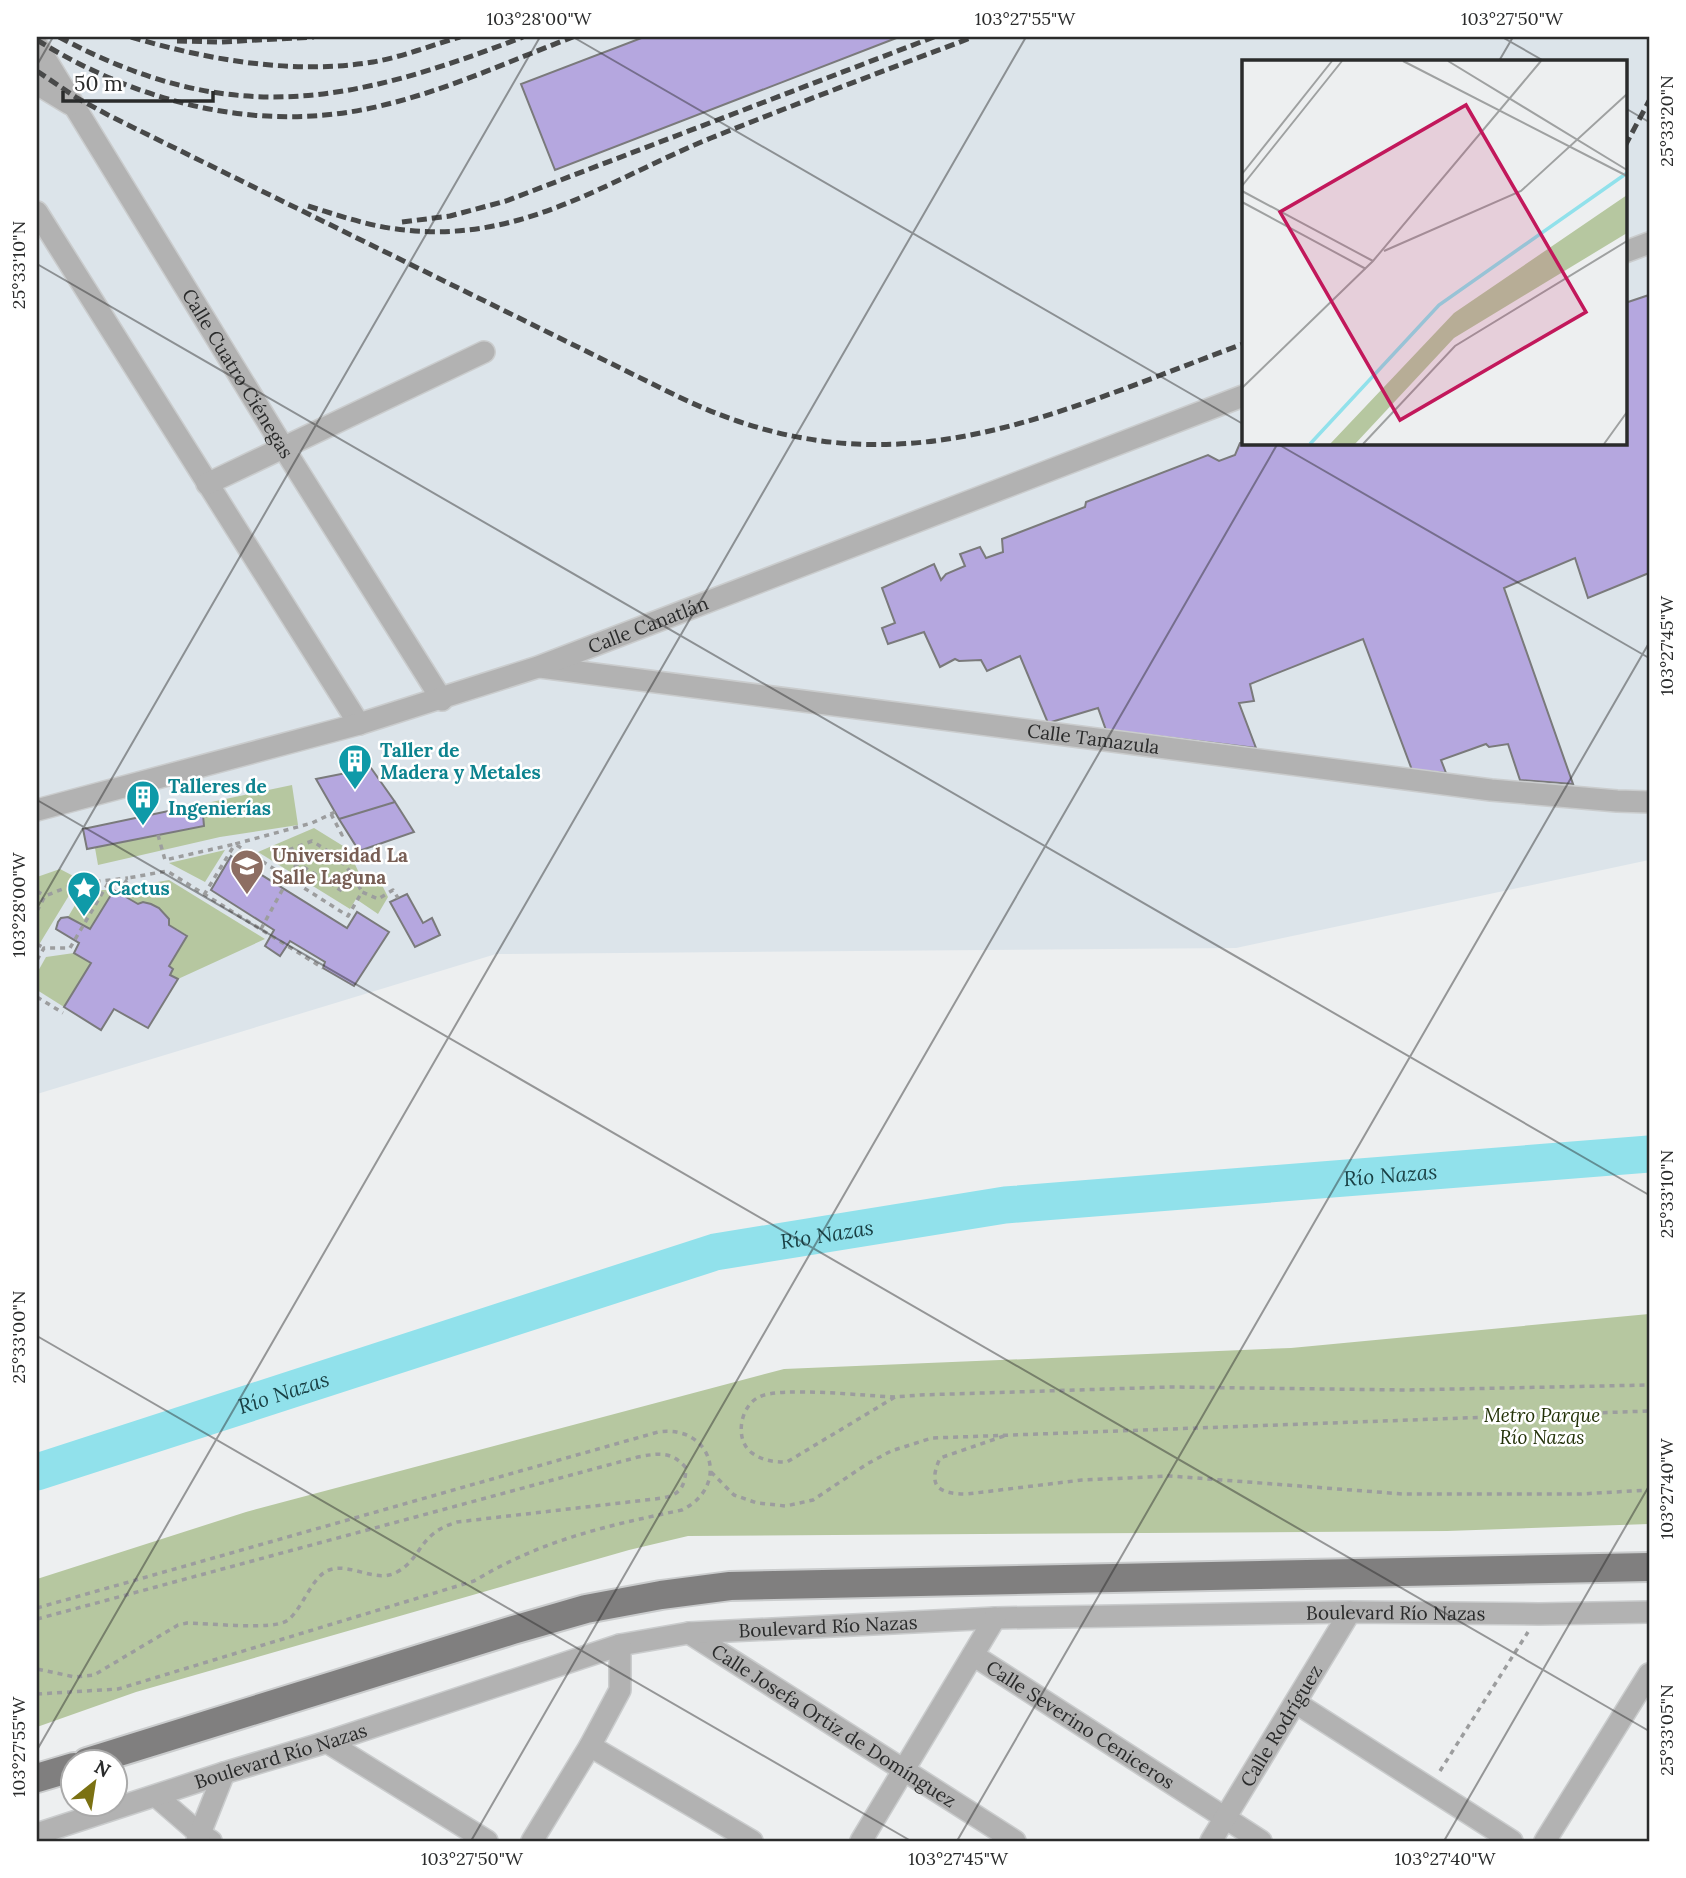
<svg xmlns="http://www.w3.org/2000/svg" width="1686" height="1878" font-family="Lora,serif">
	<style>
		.built { fill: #dce4ea; fill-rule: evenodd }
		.green { fill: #b6c7a0 }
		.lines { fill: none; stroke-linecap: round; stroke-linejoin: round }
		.river { stroke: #91e1eb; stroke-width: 37 }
		.building { fill: #b5a7df; stroke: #7a7a7b; stroke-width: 2 }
		.minor-casing { stroke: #cacccd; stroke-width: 24 }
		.major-casing { stroke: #cacccd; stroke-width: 32 }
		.path { stroke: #9c9d9e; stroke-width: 3.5; stroke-dasharray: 5 5; stroke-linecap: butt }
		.minor { stroke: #b2b2b2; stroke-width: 21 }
		.major { stroke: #807f7f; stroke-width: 28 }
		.rail { stroke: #484949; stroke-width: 5; stroke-dasharray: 10 5; stroke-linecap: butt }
		.ticks { fill: none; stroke: #2a2b2b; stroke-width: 2; stroke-opacity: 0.45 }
		.labels { text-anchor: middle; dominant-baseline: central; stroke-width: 5; stroke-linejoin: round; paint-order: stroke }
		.street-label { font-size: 19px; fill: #2a2b2b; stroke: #fff }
		.culture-label { font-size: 19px; font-weight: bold; fill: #0d838f; stroke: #fff; text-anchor: start }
		.education-label { font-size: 19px; font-weight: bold; fill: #785e54; stroke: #fff; text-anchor: start }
		.park-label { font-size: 19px; font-style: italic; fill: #223107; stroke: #fff }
		.water-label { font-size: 21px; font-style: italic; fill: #183f43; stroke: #fff }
		.inset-river { fill: none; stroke: #91e1eb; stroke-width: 3.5 }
		.inset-road { fill: none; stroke: #9fa1a1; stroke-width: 2 }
		.view { fill: #c2185b; fill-opacity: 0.15; stroke: #c2185b; stroke-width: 3.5 }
		.inset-edge { fill: none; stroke: #2a2b2b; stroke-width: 3.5 }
		.neatline { fill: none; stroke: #2a2b2b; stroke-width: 2.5 }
		.ticks-label { font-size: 18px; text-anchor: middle; fill: #2a2b2b }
	</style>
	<rect width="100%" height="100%" fill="#edeff0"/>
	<!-- built -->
	<path class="built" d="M 37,37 L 1649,37 L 1649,860 L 1236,948 L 496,954 L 37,1094 ZM 1243,61 L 1625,61 L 1625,443 L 1243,443 Z"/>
	<!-- green -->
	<path class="green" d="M 292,785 L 298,825 L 220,837 L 98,865 L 95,848 L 204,826 L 202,804 Z
		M 314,828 L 348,849 L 359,873 L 378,877 L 388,897 L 378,914 L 356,899 L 350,909 L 258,852 Z
		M 225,850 L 205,882 L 169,863 Z
		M 60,869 L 79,879 L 37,948 L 37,877 Z
		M 169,880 L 265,939 L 178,979 L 170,975 L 173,969 L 169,966 L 187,935 L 169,925 C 168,911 156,905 143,902 L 138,904 L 123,895 L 129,887 Z
		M 84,890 L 114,890 L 90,929 L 68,917 Z
		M 74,953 L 91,963 L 64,1007 L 37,990 L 37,973 L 46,957 Z
		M 1649,1314 L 1649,1524 L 1447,1531 L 688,1536 L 629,1550 L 136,1692 L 37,1727 L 37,1579 L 246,1512 L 784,1369 L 1291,1348 Z"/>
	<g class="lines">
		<!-- river -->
		<path class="river" id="s1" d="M 37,1472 L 715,1252 L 1005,1205 L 1649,1154"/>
	</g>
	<!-- building -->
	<path class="building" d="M 644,37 L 899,37 L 555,170 L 521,84 Z
		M 1649,295 L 1649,573 L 1588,598 L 1575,558 L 1504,588 L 1573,784 L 1520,780 L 1508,744 L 1489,747 L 1486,744 L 1441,760 L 1446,773 L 1412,770 L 1363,639 L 1250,684 L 1254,701 L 1239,703 L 1256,748 L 1106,730 L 1098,708 L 1048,723 L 1020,656 L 987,671 L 981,660 L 959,661 L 955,659 L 940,667 L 924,632 L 888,644 L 882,628 L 895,623 L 882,588 L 934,564 L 941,580 L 946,574 L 965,566 L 960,554 L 980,547 L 986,558 L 1003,552 L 1002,539 L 1085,507 L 1086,502 L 1208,455 L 1219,461 L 1235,455 L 1240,443 L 1243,442 L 1625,443 L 1625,303 Z
		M 371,768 L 395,802 L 339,819 L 316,779 Z
		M 395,802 L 414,832 L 359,851 L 339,819 Z
		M 202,804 L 204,826 L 87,849 L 83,829 Z
		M 231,856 L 347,928 L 357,912 L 389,932 L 354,986 L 323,968 L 325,962 L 290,941 L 280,956 L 265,946 L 274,930 L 211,890 Z
		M 114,890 L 138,904 L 143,902 L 151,904 L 159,908 L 169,919 L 169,925 L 187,936 L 169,966 L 173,969 L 170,975 L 178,979 L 148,1028 L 114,1009 L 101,1030 L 64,1007 L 91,963 L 74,953 L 79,943 L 56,929 L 58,922 L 61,918 L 68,917 L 90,929 Z
		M 407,894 L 423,923 L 432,918 L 440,935 L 415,947 L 390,902 Z"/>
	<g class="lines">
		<!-- minor casing -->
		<g class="minor-casing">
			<g id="minor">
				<path id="s2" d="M 37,45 L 283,447 L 442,700"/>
				<path d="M 37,84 L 70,104"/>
				<path d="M 37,212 L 359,724"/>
				<path d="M 1625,252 L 1649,243"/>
				<path d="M 207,484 L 484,352"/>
				<path id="s3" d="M 540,667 L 1491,790 L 1617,801 L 1649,802"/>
				<path id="s4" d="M 37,810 L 359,724 L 538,667 L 1243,396"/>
				<path id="s5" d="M 689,1633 L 1015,1841"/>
				<path id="s6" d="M 973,1655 L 1261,1841"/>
				<path d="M 1296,1703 L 1512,1841"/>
				<path d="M 327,1742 L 487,1841"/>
				<path d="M 590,1746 L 752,1841"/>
				<path d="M 156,1796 L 201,1835 L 211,1841"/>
				<path id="s7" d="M 37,1834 L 224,1773 L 327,1742 L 620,1645 L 689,1633 L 995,1618 L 1350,1612 L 1539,1614 L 1649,1612"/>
				<path d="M 197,1841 L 224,1773"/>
				<path d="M 532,1841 L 590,1746 L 620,1690 L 620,1645"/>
				<path d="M 861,1841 L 995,1618"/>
				<path id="s8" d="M 1211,1841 L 1350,1612"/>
				<path d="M 1545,1841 L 1649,1674"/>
			</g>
		</g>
		<!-- major casing -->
		<g class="major-casing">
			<path id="major" d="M 87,1762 L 513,1630 L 586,1609 L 661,1595 L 730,1586 L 1649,1567
				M 37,1778 L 74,1767"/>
		</g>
		<!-- path -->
		<path class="path" d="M 331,814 L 342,835 L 347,832
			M 158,835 L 165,860 L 235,844 L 348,916 L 362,892 L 378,899 L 393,890 L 398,898
			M 352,874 L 342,891 L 281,853 L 312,841 C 341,859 346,862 362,892
			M 37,891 L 45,896
			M 119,893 L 128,878 L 167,871 L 323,968
			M 204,895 L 235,844 L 312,823 L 335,812
			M 37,911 L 45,896 L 75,884 L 128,878
			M 261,929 L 297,863
			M 37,944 L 44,948
			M 37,960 L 44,948 L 70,948 L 110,880
			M 37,997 L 63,1013
			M 895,1397 C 865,1396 781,1386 759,1397 C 740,1406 734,1440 752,1453 C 763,1461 774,1462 787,1462 L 895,1397 L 920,1395 L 1170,1387 L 1407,1390 L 1649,1385
			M 1004,1436 L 940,1458 C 927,1487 939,1494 967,1494 L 1082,1480 L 1170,1476 L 1403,1494 L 1581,1494 L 1649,1490
			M 711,1472 L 734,1495 L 757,1503 L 786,1506 L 813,1500 L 867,1464 L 891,1451 L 932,1438 L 1649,1411
			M 37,1608 L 658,1432 C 712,1424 731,1486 682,1510 C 605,1526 542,1540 474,1581 L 118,1689 L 37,1694
			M 37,1619 L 638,1457 C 659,1453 672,1451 686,1468 C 685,1486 681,1494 663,1498 L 457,1522 C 417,1534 423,1558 397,1572 C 376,1584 350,1562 329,1570 C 312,1576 303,1608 288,1620 C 274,1631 208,1623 187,1623 L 178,1625 L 94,1675 L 75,1677 L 37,1669
			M 1440,1771 L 1528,1632"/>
		<!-- minor -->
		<use href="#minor" class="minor"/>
		<!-- major -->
		<use href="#major" class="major"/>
		<!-- rail -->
		<path class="rail" d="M 59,37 C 231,129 349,104 523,37
			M 131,37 C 208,60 293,75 373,62 C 402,57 432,45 460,37
			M 37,40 C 142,105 266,136 388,104 C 452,88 512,60 573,37
			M 177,41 L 221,42 L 314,37
			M 37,71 L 77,98 L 110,116 L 679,397 C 890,498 1042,418 1243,344
			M 1625,146 L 1649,101
			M 308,206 C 340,216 372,227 405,230 C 523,243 608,180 711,138 C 798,103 886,70 973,37
			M 402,222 L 450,216 L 506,201 L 934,37"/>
	</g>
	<!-- ticks -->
	<path class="ticks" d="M 573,37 L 1243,424M 1502,37 L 1544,61M 1499,61 L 1513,37M 37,65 L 53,37M 1625,108 L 1649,122M 37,264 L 1649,1195M 1276,443 L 1649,658M 37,800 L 1649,1731M 37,908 L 540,37M 37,1336 L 911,1841M 37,1750 L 1026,37M 471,1841 L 1278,443M 957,1841 L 1649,643M 1444,1841 L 1649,1486"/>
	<!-- icons -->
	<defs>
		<g id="building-pin" transform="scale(1.75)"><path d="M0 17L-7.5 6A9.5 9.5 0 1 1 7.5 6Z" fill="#0f9aa8" stroke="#fff"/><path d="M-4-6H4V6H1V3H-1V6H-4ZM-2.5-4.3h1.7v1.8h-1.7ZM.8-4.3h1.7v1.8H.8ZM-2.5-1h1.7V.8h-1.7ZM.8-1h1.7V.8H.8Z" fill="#fff"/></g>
		<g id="university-pin" transform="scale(1.75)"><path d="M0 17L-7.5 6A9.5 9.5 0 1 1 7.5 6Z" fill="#8d6e63" stroke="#fff"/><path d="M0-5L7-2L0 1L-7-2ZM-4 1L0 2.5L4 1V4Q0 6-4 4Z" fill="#fff"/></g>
		<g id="sight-pin" transform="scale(1.75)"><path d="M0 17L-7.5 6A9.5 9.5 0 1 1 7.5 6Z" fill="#0f9aa8" stroke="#fff"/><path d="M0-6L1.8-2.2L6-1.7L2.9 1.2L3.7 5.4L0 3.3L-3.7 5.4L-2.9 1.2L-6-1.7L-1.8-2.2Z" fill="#fff"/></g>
	</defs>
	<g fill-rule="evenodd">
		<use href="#building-pin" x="355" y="761"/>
		<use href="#building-pin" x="143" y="797"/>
		<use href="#university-pin" x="247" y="866"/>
		<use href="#sight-pin" x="84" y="888"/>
	</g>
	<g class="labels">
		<!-- street labels -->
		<g class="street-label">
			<text stroke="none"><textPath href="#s2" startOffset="385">Calle Cuatro Ciénegas</textPath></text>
			<text stroke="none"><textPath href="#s4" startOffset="639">Calle Canatlán</textPath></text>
			<text stroke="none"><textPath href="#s3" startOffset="558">Calle Tamazula</textPath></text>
			<text stroke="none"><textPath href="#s7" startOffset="1390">Boulevard Río Nazas</textPath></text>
			<text stroke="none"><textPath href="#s7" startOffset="822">Boulevard Río Nazas</textPath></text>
			<text stroke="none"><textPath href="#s5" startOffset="172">Calle Josefa Ortiz de Domínguez</textPath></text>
			<text stroke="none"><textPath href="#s6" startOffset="128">Calle Severino Ceniceros</textPath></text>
			<text stroke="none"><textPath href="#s8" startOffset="135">Calle Rodríguez</textPath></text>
			<text stroke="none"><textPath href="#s7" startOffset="256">Boulevard Río Nazas</textPath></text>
		</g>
		<!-- culture labels -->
		<g class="culture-label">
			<text x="380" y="750">Taller de<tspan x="380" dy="22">Madera y Metales</tspan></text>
			<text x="168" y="786">Talleres de<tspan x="168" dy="22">Ingenierías</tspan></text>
			<text x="108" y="888">Cactus</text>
		</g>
		<!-- education labels -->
		<g class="education-label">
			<text x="272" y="855">Universidad La<tspan x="272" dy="22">Salle Laguna</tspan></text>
		</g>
		<!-- park labels -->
		<g class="park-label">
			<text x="1542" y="1415">Metro Parque<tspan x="1542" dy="22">Río Nazas</tspan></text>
		</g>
		<!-- water labels -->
		<g class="water-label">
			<text stroke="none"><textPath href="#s1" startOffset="1393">Río Nazas</textPath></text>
			<text stroke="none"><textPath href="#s1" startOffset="826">Río Nazas</textPath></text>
			<text stroke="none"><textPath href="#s1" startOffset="259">Río Nazas</textPath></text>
		</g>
	</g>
	<!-- overview -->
	<g transform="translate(1242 60)">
		<rect width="385" height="385" fill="#edeff0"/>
		<path d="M 385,135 L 385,173 L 212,278 L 113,384 L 88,384 L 212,253 Z" fill="#b6c7a0"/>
		<path class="inset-river" d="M 68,384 L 197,245 L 385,113"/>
		<path class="inset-road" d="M 161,1 L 385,116M 206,1 L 385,110M 0,114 L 90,1M 0,126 L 100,1M 0,131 L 131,201M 0,142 L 124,209M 142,191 L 279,131 L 385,34M 0,328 L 131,201 L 299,1M 121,384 L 213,286 L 385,181M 362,384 L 385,352"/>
		<path class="view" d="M 224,45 L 344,252 L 158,360 L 38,152 Z"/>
		<rect width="385" height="385" class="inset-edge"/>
	</g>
	<!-- border -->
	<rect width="1686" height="1878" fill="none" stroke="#ffffff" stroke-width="77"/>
	<!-- north arrow -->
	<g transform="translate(94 1783) rotate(30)"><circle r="33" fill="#ffffff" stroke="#aaaaaa" stroke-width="2"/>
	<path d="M0-5L12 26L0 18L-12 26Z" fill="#7b7112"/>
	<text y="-10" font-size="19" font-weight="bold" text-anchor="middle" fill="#2a2b2b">N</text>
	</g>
	<!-- scale -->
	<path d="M63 91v10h150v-10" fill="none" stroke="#2a2b2b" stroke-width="3.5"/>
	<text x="74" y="91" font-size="21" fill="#2a2b2b" stroke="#ffffff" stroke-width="5" paint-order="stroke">50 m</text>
	<rect x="38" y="38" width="1610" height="1802" class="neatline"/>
	<g class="ticks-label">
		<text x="539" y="25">103°28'00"W</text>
		<text x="1025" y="25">103°27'55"W</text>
		<text x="1512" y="25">103°27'50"W</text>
		<text transform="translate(1667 121) rotate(-90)" y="6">25°33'20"N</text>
		<text transform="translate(19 265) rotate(-90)" y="6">25°33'10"N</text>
		<text transform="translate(1667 646) rotate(-90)" y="6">103°27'45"W</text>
		<text transform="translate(19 905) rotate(-90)" y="6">103°28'00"W</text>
		<text transform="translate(1667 1194) rotate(-90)" y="6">25°33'10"N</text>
		<text transform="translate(19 1337) rotate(-90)" y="6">25°33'00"N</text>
		<text transform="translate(1667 1489) rotate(-90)" y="6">103°27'40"W</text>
		<text transform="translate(1667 1730) rotate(-90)" y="6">25°33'05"N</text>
		<text transform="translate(19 1747) rotate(-90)" y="6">103°27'55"W</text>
		<text x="472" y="1865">103°27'50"W</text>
		<text x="958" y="1865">103°27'45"W</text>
		<text x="1445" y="1865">103°27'40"W</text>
	</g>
</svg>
